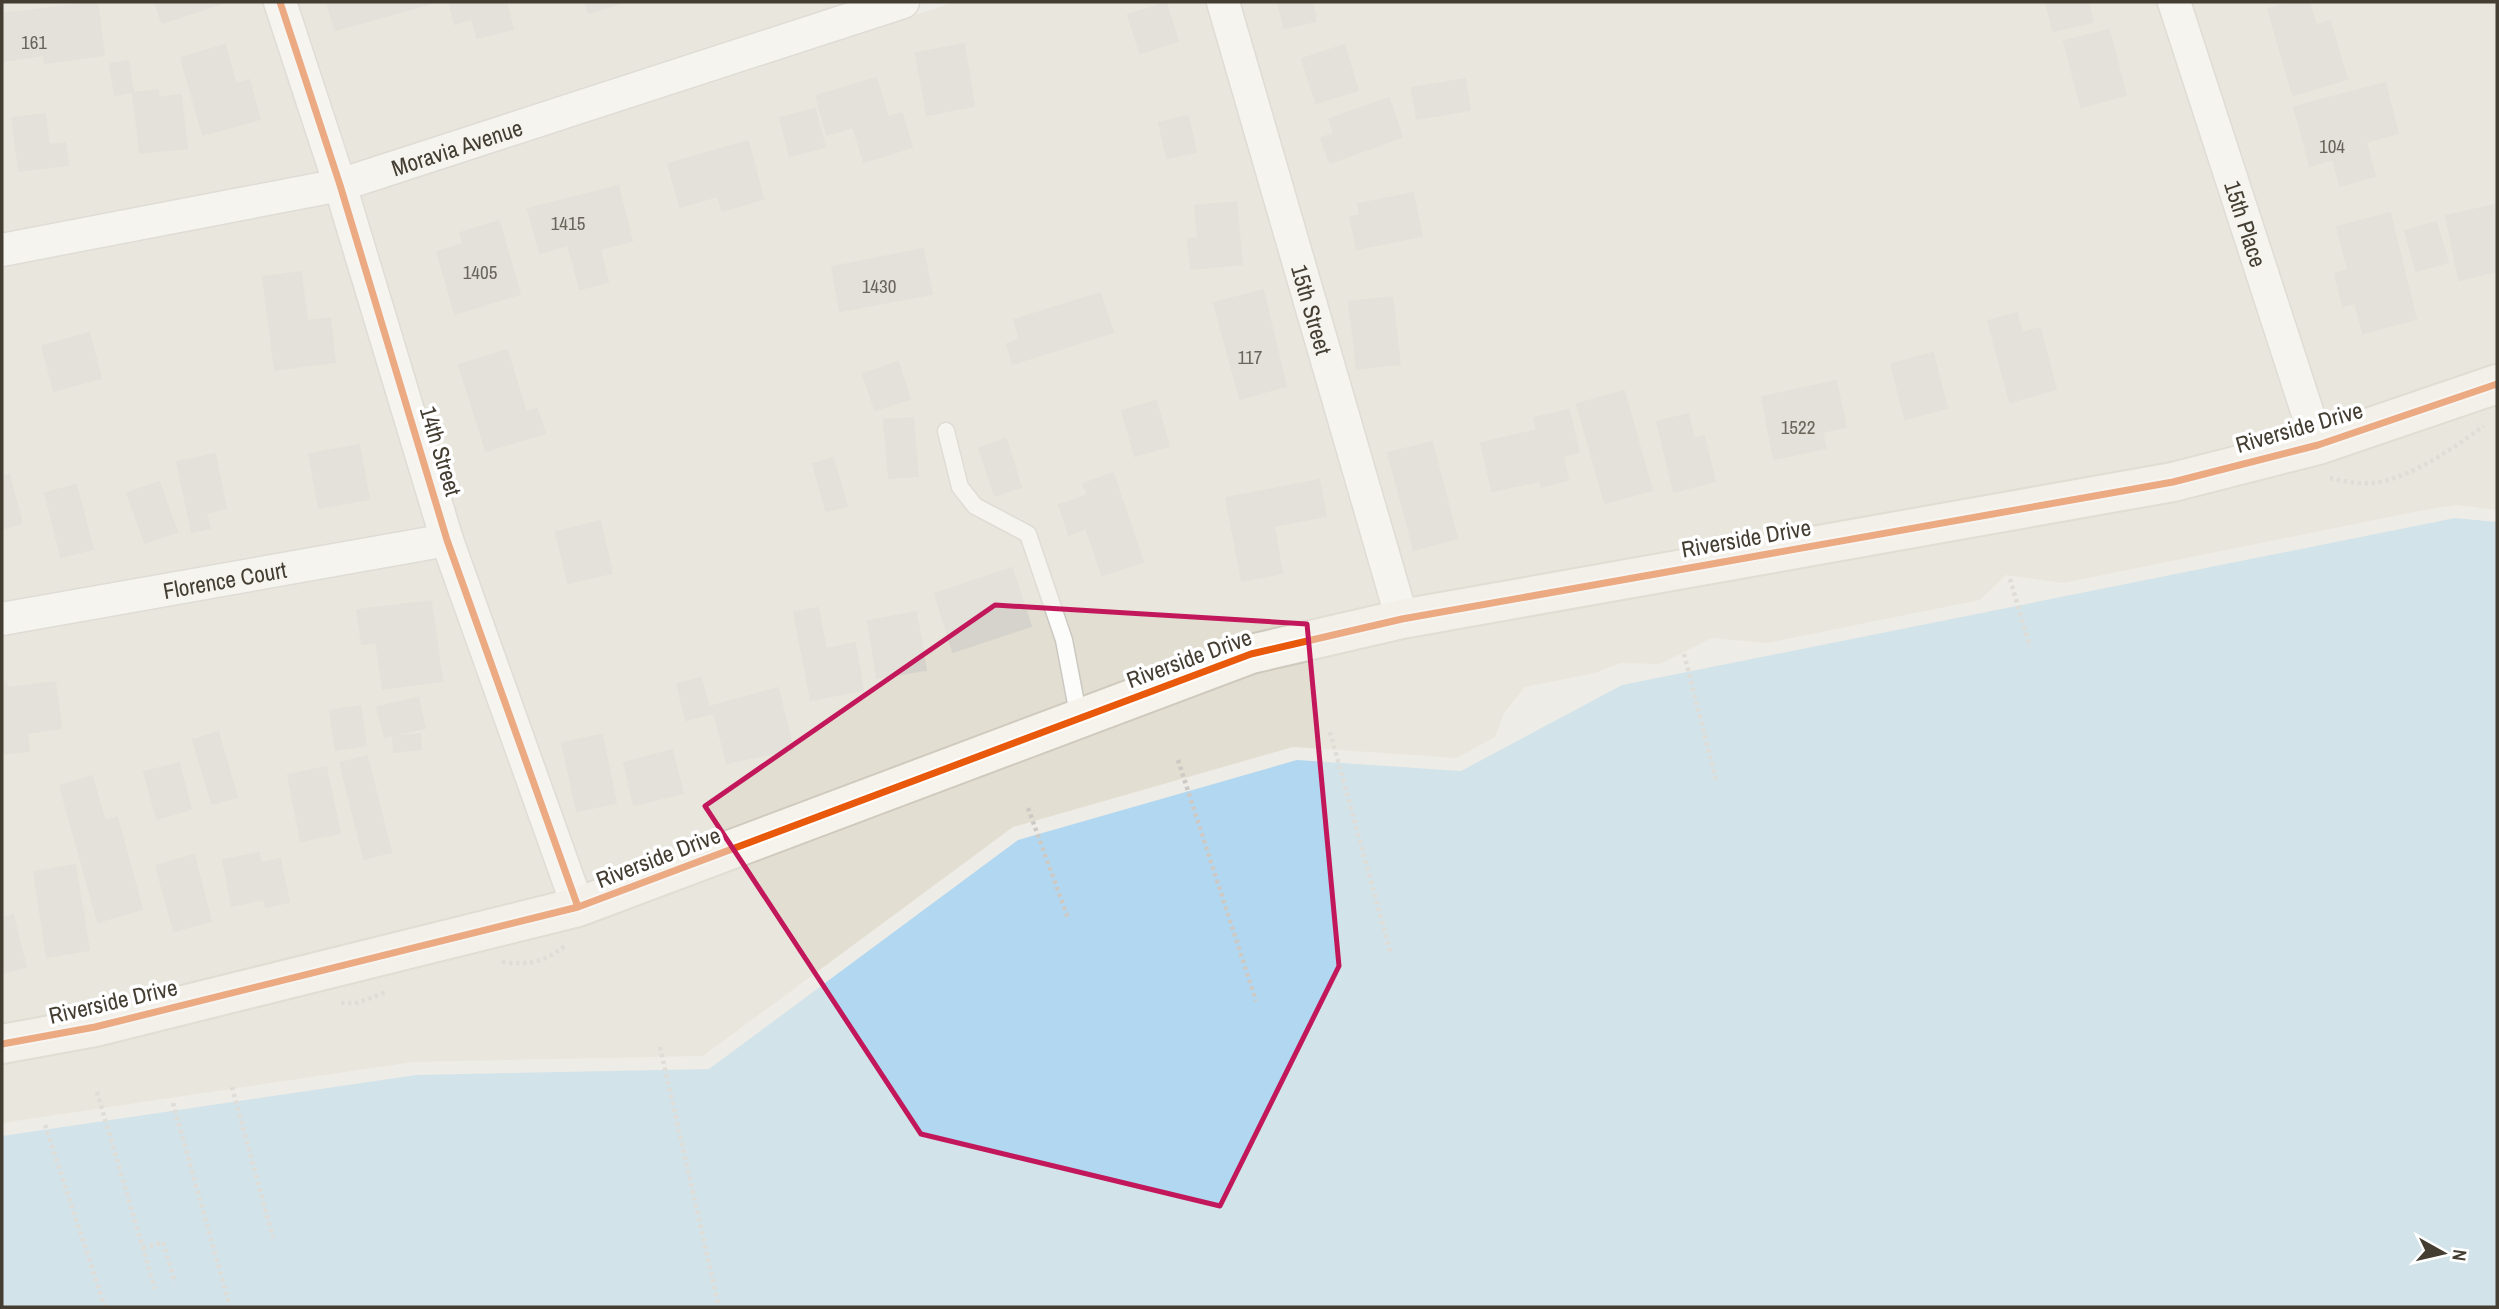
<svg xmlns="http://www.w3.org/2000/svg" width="2499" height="1309" font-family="'Archivo Narrow',sans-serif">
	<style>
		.residential { fill: #e3ded2 }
		.water { fill: #b2d7f0 }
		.building { fill: #d6d3cd; stroke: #d6d3cc; stroke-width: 2 }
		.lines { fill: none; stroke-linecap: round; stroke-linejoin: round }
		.lane-casing { stroke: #cbc8c2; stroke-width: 19 }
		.street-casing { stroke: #cbc8c2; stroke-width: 35 }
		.secondary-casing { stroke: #cfcabd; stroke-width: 42 }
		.path { stroke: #cdcac5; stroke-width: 4.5; stroke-dasharray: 3.5 3.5; stroke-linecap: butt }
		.lane { stroke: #fcfcfb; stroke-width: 16 }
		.street { stroke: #fcfcfb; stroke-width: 32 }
		.secondary { stroke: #f6f3ec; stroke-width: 38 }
		.cycleway-casing { stroke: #fff; stroke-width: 11 }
		.cycleway { stroke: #e8590c; stroke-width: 7 }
		.marked { fill: none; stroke: #c2185b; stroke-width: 5; stroke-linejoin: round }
		.labels { text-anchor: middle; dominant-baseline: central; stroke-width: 7; stroke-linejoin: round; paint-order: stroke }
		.number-label { font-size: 19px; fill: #6a645a }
		.street-label { font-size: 23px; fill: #443d32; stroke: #fff }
	</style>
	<rect width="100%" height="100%" fill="#eeece6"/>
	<!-- residential -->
	<path class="residential" d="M 2,2 L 263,2 L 319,173 L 2,234 Z
		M 298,2 L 852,2 L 352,165 Z
		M 955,2 L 1205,2 L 1382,608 L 589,887 L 463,536 L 361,194 Z
		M 1240,2 L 2157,2 L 2297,434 L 2168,468 L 1414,601 Z
		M 2192,2 L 2497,2 L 2497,368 L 2329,425 Z
		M 328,203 L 426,528 L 2,604 L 2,265 Z
		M 2497,400 L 2497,510 L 2456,505 L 2414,512 L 2063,583 L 2006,575 L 1980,600 L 1767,643 L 1712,638 L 1660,664 L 1621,663 L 1595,673 L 1525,687 L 1504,713 L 1495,737 L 1457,758 L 1293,747 L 1013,827 L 703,1056 L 413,1062 L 2,1123 L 2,1060 L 100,1042 L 1257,668 Z
		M 436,558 L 557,897 L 90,1012 L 2,1029 L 2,635 Z"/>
	<!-- water -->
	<path class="water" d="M 2455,518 L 2497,522 L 2497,1307 L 2,1307 L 2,1136 L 416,1075 L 709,1069 L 1018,840 L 1297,760 L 1461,771 L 1622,685 Z"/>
	<!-- building -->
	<path class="building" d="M 97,2 L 104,55 L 45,63 L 44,55 L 2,61 L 2,14 Z
		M 155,2 L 226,2 L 162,23 Z
		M 327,2 L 430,2 L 430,4 L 335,30 Z
		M 449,2 L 506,2 L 513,29 L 477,38 L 472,19 L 455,24 Z
		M 585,2 L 624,2 L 589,13 Z
		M 1278,2 L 1312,2 L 1316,21 L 1284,28 Z
		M 2046,2 L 2088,2 L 2093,22 L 2053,31 Z
		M 2293,2 L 2309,2 L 2316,25 L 2330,21 L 2347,79 L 2293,95 L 2268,9 Z
		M 1166,3 L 1178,41 L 1140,53 L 1128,15 Z
		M 2109,30 L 2126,95 L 2081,107 L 2064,41 Z
		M 964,44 L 974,106 L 927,115 L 916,53 Z
		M 225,45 L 236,84 L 249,80 L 260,119 L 203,135 L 181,58 Z
		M 1344,45 L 1358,90 L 1316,103 L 1302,59 Z
		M 128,61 L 133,92 L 115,95 L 110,64 Z
		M 876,78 L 888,117 L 902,113 L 912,147 L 864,162 L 853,127 L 827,135 L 816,96 Z
		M 1465,79 L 1470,110 L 1417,119 L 1412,88 Z
		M 2385,83 L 2398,133 L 2366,142 L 2375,176 L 2340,186 L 2333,159 L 2310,166 L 2294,107 Z
		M 158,90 L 159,98 L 181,95 L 187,148 L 140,153 L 133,93 Z
		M 1389,98 L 1402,137 L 1330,163 L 1321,138 L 1334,134 L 1329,119 Z
		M 815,109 L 825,147 L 790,156 L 780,118 Z
		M 45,114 L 49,145 L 65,143 L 68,165 L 19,171 L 12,118 Z
		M 1188,116 L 1196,152 L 1167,158 L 1159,123 Z
		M 748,141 L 763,199 L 722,211 L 718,196 L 680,207 L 668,164 Z
		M 618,186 L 632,241 L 600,249 L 608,282 L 580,289 L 568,245 L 540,253 L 528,209 Z
		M 1413,193 L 1422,236 L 1357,249 L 1350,217 L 1360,215 L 1358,204 Z
		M 1236,202 L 1242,264 L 1191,269 L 1188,239 L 1198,238 L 1195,206 Z
		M 2494,205 L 2497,271 L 2459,280 L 2446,216 Z
		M 2390,213 L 2416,319 L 2363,333 L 2355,303 L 2343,306 L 2335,274 L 2348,270 L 2337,227 Z
		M 499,221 L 520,294 L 455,314 L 437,252 L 463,244 L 460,233 Z
		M 2436,222 L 2448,262 L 2416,271 L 2405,231 Z
		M 923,249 L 932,294 L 840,311 L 832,267 Z
		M 301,272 L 307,321 L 330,318 L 335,362 L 275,370 L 263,277 Z
		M 1263,290 L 1286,386 L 1240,399 L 1214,303 Z
		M 1100,293 L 1113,332 L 1013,364 L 1007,344 L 1020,339 L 1014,320 Z
		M 1392,297 L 1400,364 L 1357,369 L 1349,302 Z
		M 2017,313 L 2022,333 L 2040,328 L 2056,389 L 2010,402 L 1988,321 Z
		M 89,333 L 101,378 L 54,391 L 42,346 Z
		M 507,350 L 526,412 L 537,409 L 545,433 L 486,451 L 459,365 Z
		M 1933,353 L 1947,408 L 1905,419 L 1891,364 Z
		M 898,362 L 910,399 L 875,410 L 863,374 Z
		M 1836,381 L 1846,427 L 1822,432 L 1826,448 L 1774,459 L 1762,397 Z
		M 1624,391 L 1652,490 L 1605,503 L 1577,404 Z
		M 1156,401 L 1169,446 L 1135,456 L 1122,411 Z
		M 1569,410 L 1579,452 L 1563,456 L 1568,480 L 1541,487 L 1540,481 L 1492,491 L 1481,443 L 1537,430 L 1534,418 Z
		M 1688,414 L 1694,439 L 1704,436 L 1715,481 L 1674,492 L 1657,422 Z
		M 913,418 L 918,476 L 889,478 L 884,420 Z
		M 1006,439 L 1021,487 L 995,496 L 979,448 Z
		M 1432,442 L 1457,538 L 1414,550 L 1388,453 Z
		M 359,445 L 369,499 L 319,508 L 309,454 Z
		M 215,454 L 226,508 L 206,513 L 210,528 L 192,532 L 177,462 Z
		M 833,458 L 847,506 L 826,511 L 813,464 Z
		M 1113,473 L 1143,562 L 1102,575 L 1086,528 L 1069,535 L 1059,505 L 1088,495 L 1083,484 Z
		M 9,475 L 22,523 L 2,529 L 2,477 Z
		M 1319,480 L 1326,516 L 1274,526 L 1282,573 L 1242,581 L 1226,498 Z
		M 159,482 L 177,532 L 145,543 L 127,493 Z
		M 76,485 L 93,549 L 61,557 L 45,493 Z
		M 600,521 L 612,573 L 568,583 L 556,532 Z
		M 1012,568 L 1031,626 L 953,652 L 935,594 Z
		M 431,601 L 442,681 L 383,689 L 376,642 L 362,644 L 357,610 Z
		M 818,608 L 826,649 L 855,643 L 863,690 L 811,700 L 794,612 Z
		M 916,612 L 926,670 L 877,678 L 868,621 Z
		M 701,678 L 709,707 L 778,688 L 793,749 L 727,763 L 714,713 L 686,720 L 677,684 Z
		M 6,681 L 7,688 L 55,682 L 61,728 L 27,733 L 29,751 L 2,754 L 2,682 Z
		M 418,698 L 425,728 L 385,737 L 377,707 Z
		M 360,706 L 366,745 L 336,750 L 330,711 Z
		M 218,732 L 237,797 L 212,804 L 193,740 Z
		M 420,734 L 421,749 L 394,752 L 393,737 Z
		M 602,735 L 616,803 L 577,811 L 562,743 Z
		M 672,750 L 683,793 L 634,805 L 624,763 Z
		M 367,756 L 391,852 L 364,859 L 340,763 Z
		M 179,763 L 191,809 L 157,819 L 144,772 Z
		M 326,767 L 340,833 L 301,841 L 288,775 Z
		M 92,776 L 105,821 L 117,817 L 142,909 L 98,922 L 60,786 Z
		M 259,853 L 261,863 L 280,859 L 289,902 L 266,907 L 264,899 L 232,906 L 223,860 Z
		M 194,855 L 211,921 L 174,931 L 156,866 Z
		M 75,865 L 89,950 L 47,957 L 34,872 Z
		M 13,915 L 26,967 L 2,973 L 2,918 Z"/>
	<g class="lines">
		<!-- lane casing -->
		<g class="lane-casing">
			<path id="lane" d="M 946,431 L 960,487 L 975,506 L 1028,534 L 1064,640 L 1079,719"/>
		</g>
		<!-- street casing -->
		<g class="street-casing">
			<g id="street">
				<path d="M 280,2 L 340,185 L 447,540 L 578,907"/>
				<path id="s1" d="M 1223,2 L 1402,619"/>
				<path id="s2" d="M 2174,2 L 2318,445"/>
				<path id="s3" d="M 2,250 L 340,185 L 903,2"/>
				<path id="s4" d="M 2,619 L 447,540"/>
			</g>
		</g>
		<!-- secondary casing -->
		<g class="secondary-casing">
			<path id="secondary" d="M 2,1044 L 95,1027 L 578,907 L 1251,654 L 1402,619 L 2173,482 L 2318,445 L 2497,384"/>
		</g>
		<!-- path -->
		<path class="path" d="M 2330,478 C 2346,482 2367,486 2384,481 C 2420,472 2454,447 2484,426
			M 2010,579 L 2030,647
			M 1684,654 L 1716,780
			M 1330,732 L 1391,954
			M 1178,760 L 1256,1001
			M 1028,808 L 1068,918
			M 502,962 C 530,965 542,963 565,946
			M 341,1003 L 358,1003 L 386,992
			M 660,1047 L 718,1303
			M 232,1087 L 273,1238
			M 97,1092 L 155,1289
			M 173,1103 L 230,1307
			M 45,1125 L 105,1307
			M 143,1248 L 163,1242 L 175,1283"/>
		<!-- lane -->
		<use href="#lane" class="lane"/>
		<!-- street -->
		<use href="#street" class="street"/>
		<!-- secondary -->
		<use href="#secondary" class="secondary"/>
		<!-- cycleway casing -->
		<g class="cycleway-casing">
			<path id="cycleway" d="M 280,2 L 340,185 L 447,540 L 578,907
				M 2,1044 L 95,1027 L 578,907 L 1251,654 L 1402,619 L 2173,482 L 2318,445 L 2497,384"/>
		</g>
		<!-- cycleway -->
		<use href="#cycleway" class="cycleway"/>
	</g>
	<!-- marked area -->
	<path d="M0 0H2499V1309H0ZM 995,605 L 1307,624 L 1339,966 L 1220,1206 L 921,1134 L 705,806 Z" fill="#eeece6" fill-opacity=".55" fill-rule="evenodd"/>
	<path class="marked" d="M 995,605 L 1307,624 L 1339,966 L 1220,1206 L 921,1134 L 705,806 Z"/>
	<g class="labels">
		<!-- number labels -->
		<g class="number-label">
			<text x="34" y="42">161</text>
			<text x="2332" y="146">104</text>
			<text x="568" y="223">1415</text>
			<text x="480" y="272">1405</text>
			<text x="879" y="286">1430</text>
			<text x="1250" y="357">117</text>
			<text x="1798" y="427">1522</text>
		</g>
		<!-- street labels -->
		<g class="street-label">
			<text stroke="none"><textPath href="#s3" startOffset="467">Moravia Avenue</textPath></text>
			<text stroke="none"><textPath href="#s2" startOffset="233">15th Place</textPath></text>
			<text stroke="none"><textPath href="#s1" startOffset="320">15th Street</textPath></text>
			<text transform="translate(2299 427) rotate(-16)">Riverside Drive</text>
			<text transform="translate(441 451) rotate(73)">14th Street</text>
			<text transform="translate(1746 538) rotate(-10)">Riverside Drive</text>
			<text stroke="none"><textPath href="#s4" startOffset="226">Florence Court</textPath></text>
			<text transform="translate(1189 658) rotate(-20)">Riverside Drive</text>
			<text transform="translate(658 857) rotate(-21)">Riverside Drive</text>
			<text transform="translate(113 1001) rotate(-13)">Riverside Drive</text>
		</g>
	</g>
	<!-- border -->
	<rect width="2499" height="1309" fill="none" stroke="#443d32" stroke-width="7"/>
	<!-- north arrow -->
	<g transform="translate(2443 1253) rotate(98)" stroke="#ffffff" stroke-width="5" paint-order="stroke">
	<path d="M0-5L12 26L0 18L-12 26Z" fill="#443d32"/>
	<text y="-10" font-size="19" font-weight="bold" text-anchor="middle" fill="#443d32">N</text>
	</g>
</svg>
